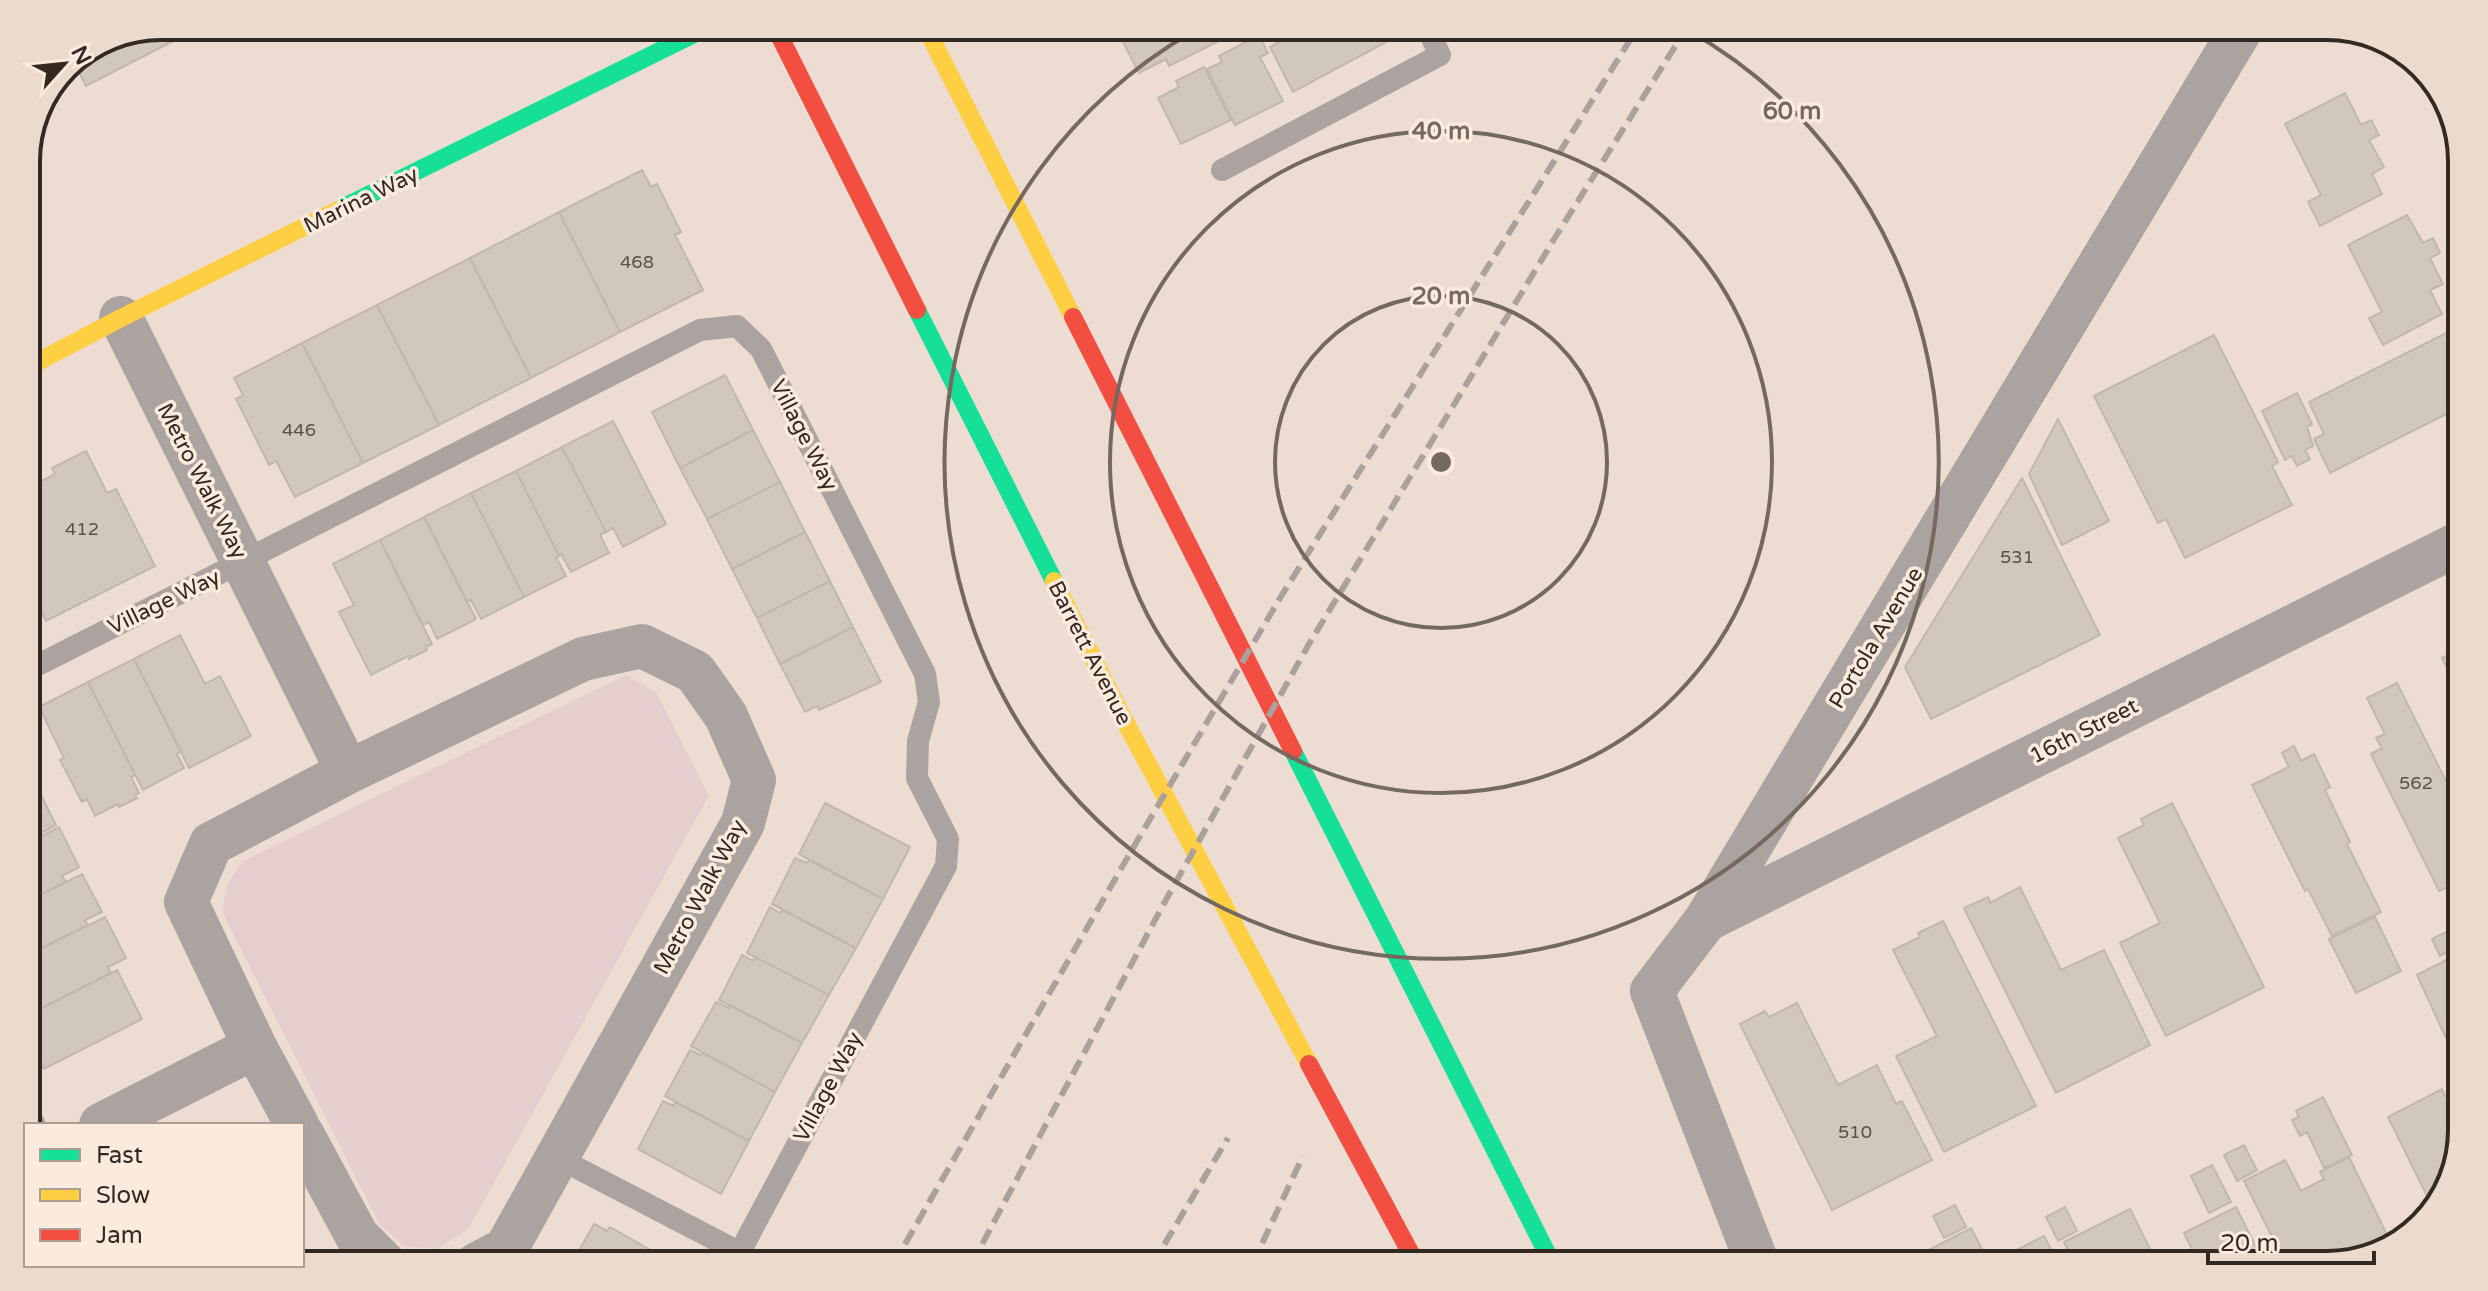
<svg xmlns="http://www.w3.org/2000/svg" width="2488" height="1291" font-family="'Varela Round',sans-serif">
	<style>
		.green { fill: #e6cecf }
		.building { fill: #d1c7bd; stroke: #c0b7ad; stroke-width: 2 }
		.lines { fill: none; stroke-linecap: round; stroke-linejoin: round }
		.lane { stroke: #aba39f; stroke-width: 22 }
		.street { stroke: #aba39f; stroke-width: 44 }
		.fast { stroke: #16e098; stroke-width: 18 }
		.slow { stroke: #ffcf43; stroke-width: 18 }
		.jam { stroke: #f24e42; stroke-width: 18 }
		.rail { stroke: #aaa09c; stroke-width: 6; stroke-dasharray: 16 8; stroke-linecap: butt }
		.ring { fill: none; stroke: #74685f; stroke-width: 4 }
		.labels { text-anchor: middle; dominant-baseline: central; stroke-width: 7; stroke-linejoin: round; paint-order: stroke }
		.number-label { font-size: 18px; fill: #5a5048 }
		.street-label { font-size: 22px; fill: #332921; stroke: #fbeade }
		.rim { fill: none; stroke: #332921; stroke-width: 4 }
		.centre { fill: #74685f; stroke: #fbeade; stroke-width: 4 }
		.ring-label { font-size: 24px; text-anchor: middle; font-weight: bold; fill: #74685f; stroke: #fbeade; stroke-width: 7; stroke-linejoin: round; paint-order: stroke }
	</style>
	<rect width="100%" height="100%" fill="#ecdcd2"/>
	<!-- green -->
	<path class="green" d="M 626,675 L 656,692 L 709,795 L 469,1228 L 438,1249 L 404,1246 L 380,1225 L 222,911 L 227,884 L 243,861 Z"/>
	<!-- building -->
	<path class="building" d="M 1382,30 L 1388,41 L 1293,92 L 1270,47 L 1290,36 L 1287,31 Z
		M 1239,31 L 1169,66 L 1166,59 L 1139,73 L 1118,32 Z
		M 1259,35 L 1268,53 L 1260,57 L 1283,101 L 1235,125 L 1207,69 L 1222,62 L 1219,56 Z
		M 110,36 L 183,36 L 86,86 L 73,60 Z
		M 1204,67 L 1231,120 L 1181,144 L 1158,98 L 1179,87 L 1176,81 Z
		M 2345,93 L 2361,125 L 2371,120 L 2379,135 L 2369,140 L 2384,167 L 2372,174 L 2382,194 L 2320,226 L 2308,202 L 2321,195 L 2285,124 Z
		M 642,170 L 651,187 L 657,184 L 681,232 L 675,235 L 703,290 L 620,332 L 559,212 Z
		M 559,212 L 620,332 L 531,378 L 470,258 Z
		M 2407,215 L 2423,243 L 2433,238 L 2440,253 L 2430,258 L 2443,284 L 2430,290 L 2442,314 L 2383,345 L 2369,318 L 2382,312 L 2348,245 Z
		M 470,258 L 531,378 L 439,425 L 377,305 Z
		M 377,305 L 439,425 L 363,463 L 302,343 Z
		M 2462,325 L 2462,394 L 2449,401 L 2454,410 L 2330,473 L 2314,439 L 2324,434 L 2309,402 Z
		M 2214,335 L 2278,462 L 2272,466 L 2292,505 L 2185,558 L 2166,519 L 2158,523 L 2094,396 Z
		M 302,343 L 363,463 L 295,497 L 276,461 L 269,465 L 236,399 L 243,395 L 234,378 Z
		M 725,375 L 753,430 L 680,468 L 652,412 Z
		M 2297,393 L 2312,424 L 2307,427 L 2313,446 L 2305,450 L 2310,459 L 2297,466 L 2292,456 L 2285,460 L 2262,411 Z
		M 2058,419 L 2109,521 L 2062,545 L 2029,474 Z
		M 613,421 L 666,524 L 623,547 L 613,528 L 606,532 L 562,447 Z
		M 753,430 L 780,482 L 707,519 L 680,468 Z
		M 562,447 L 606,532 L 600,535 L 609,553 L 571,572 L 561,554 L 559,556 L 516,471 Z
		M 86,451 L 107,493 L 116,489 L 155,566 L 46,621 L 38,605 L 26,611 L 26,489 L 55,474 L 52,468 Z
		M 516,471 L 559,556 L 556,557 L 566,576 L 524,597 L 471,493 Z
		M 2022,478 L 2100,635 L 1931,719 L 1905,667 Z
		M 780,482 L 805,532 L 732,569 L 707,519 Z
		M 471,493 L 524,597 L 481,619 L 471,600 L 467,602 L 424,517 Z
		M 424,517 L 476,619 L 437,639 L 429,622 L 423,625 L 380,540 Z
		M 805,532 L 830,581 L 757,618 L 732,569 Z
		M 380,540 L 432,644 L 426,647 L 427,650 L 409,659 L 408,656 L 371,675 L 339,612 L 354,605 L 333,564 Z
		M 830,581 L 853,627 L 780,664 L 757,618 Z
		M 853,627 L 881,682 L 819,710 L 817,706 L 805,712 L 780,664 Z
		M 180,635 L 205,684 L 220,676 L 251,736 L 189,768 L 134,659 Z
		M 2462,648 L 2462,698 L 2442,658 Z
		M 134,659 L 181,751 L 177,754 L 184,768 L 143,790 L 88,682 Z
		M 88,682 L 135,775 L 131,777 L 139,793 L 135,795 L 137,798 L 119,807 L 118,804 L 95,816 L 87,799 L 82,802 L 60,760 L 64,758 L 39,707 Z
		M 2397,683 L 2462,813 L 2462,880 L 2439,891 L 2371,754 L 2382,748 L 2376,738 L 2385,734 L 2367,698 Z
		M 2294,746 L 2301,761 L 2314,754 L 2330,787 L 2325,790 L 2350,842 L 2347,844 L 2381,912 L 2332,936 L 2308,889 L 2305,891 L 2252,785 L 2289,767 L 2282,753 Z
		M 35,783 L 56,825 L 41,833 L 42,836 L 26,844 L 26,787 Z
		M 825,803 L 910,847 L 883,899 L 799,854 Z
		M 2172,803 L 2264,987 L 2166,1036 L 2120,943 L 2160,923 L 2118,838 L 2144,825 L 2141,819 Z
		M 59,827 L 79,867 L 62,876 L 66,882 L 26,902 L 26,844 Z
		M 795,858 L 807,863 L 809,860 L 883,899 L 856,948 L 772,904 Z
		M 82,874 L 102,912 L 85,920 L 88,925 L 26,956 L 26,902 Z
		M 2020,887 L 2061,970 L 2104,950 L 2150,1045 L 2056,1093 L 1964,908 L 1988,897 L 1990,903 Z
		M 770,907 L 780,913 L 782,910 L 856,948 L 829,995 L 747,953 Z
		M 105,917 L 126,958 L 108,967 L 111,973 L 26,1016 L 26,956 Z
		M 2375,917 L 2401,971 L 2356,993 L 2329,939 Z
		M 1943,921 L 2036,1106 L 1944,1152 L 1896,1056 L 1937,1036 L 1893,950 L 1920,937 L 1918,933 Z
		M 2456,927 L 2462,938 L 2462,944 L 2440,956 L 2432,939 Z
		M 2462,952 L 2462,1073 L 2417,975 Z
		M 742,955 L 753,961 L 755,957 L 829,995 L 802,1043 L 719,1000 Z
		M 117,970 L 142,1019 L 44,1069 L 26,1032 L 26,1016 Z
		M 716,1002 L 729,1008 L 730,1005 L 802,1043 L 775,1092 L 691,1046 Z
		M 1797,1003 L 1838,1085 L 1877,1065 L 1896,1104 L 1902,1101 L 1932,1160 L 1832,1210 L 1740,1024 L 1765,1011 L 1769,1017 Z
		M 690,1050 L 701,1055 L 703,1053 L 775,1092 L 749,1141 L 665,1096 Z
		M 2442,1089 L 2462,1130 L 2448,1190 L 2432,1206 L 2388,1117 Z
		M 2323,1097 L 2352,1155 L 2324,1168 L 2307,1132 L 2300,1136 L 2292,1120 L 2299,1117 L 2296,1111 Z
		M 663,1101 L 674,1106 L 675,1102 L 749,1141 L 721,1194 L 638,1149 Z
		M 2244,1145 L 2257,1170 L 2237,1181 L 2224,1155 Z
		M 2349,1157 L 2393,1247 L 2327,1265 L 2286,1265 L 2244,1181 L 2285,1160 L 2301,1191 L 2324,1179 L 2320,1172 Z
		M 2212,1165 L 2231,1202 L 2209,1213 L 2191,1176 Z
		M 1955,1205 L 1966,1227 L 1944,1238 L 1933,1216 Z
		M 2065,1207 L 2077,1231 L 2058,1241 L 2046,1217 Z
		M 2236,1207 L 2265,1265 L 2200,1265 L 2184,1233 Z
		M 2130,1209 L 2158,1265 L 2075,1265 L 2064,1242 Z
		M 594,1224 L 607,1231 L 610,1227 L 677,1265 L 571,1265 Z
		M 1971,1228 L 1987,1259 L 1976,1265 L 1932,1265 L 1925,1252 Z
		M 2044,1236 L 2053,1253 L 2030,1265 L 2025,1265 L 2017,1250 Z"/>
	<g class="lines">
		<!-- lane -->
		<path class="lane" d="M 1222,170 L 1440,55 L 1428,30
			M 26,671 L 700,330 L 737,326 L 761,349 L 925,674 L 929,702 L 918,741 L 917,778 L 948,839 L 946,866 L 733,1265
			M 26,1108 L 35,1125
			M 558,1158 L 739,1252"/>
		<!-- street -->
		<path class="street" d="M 121,318 L 348,772
			M 1706,920 L 2462,542
			M 101,1125 L 255,1047
			M 297,1125 L 255,1047 L 186,902 L 211,844 L 348,772 L 583,659 L 642,646 L 695,672 L 726,716 L 754,780 L 743,823 L 506,1249 L 476,1265
			M 302,1134 L 357,1236 L 386,1265
			M 1758,1265 L 1652,991 L 1706,920 L 2243,26"/>
		<!-- fast -->
		<path class="fast" d="M 338,210 L 696,33
			M 917,310 L 1054,581
			M 1293,751 L 1553,1265"/>
		<!-- slow -->
		<path class="slow" d="M 928,32 L 1073,317
			M 26,368 L 121,318 L 338,210
			M 1054,581 L 1120,712 L 1309,1064"/>
		<!-- jam -->
		<path class="jam" d="M 778,33 L 917,310
			M 1073,317 L 1293,751
			M 1309,1064 L 1417,1265"/>
		<!-- rail -->
		<path class="rail" d="M 893,1265 L 1133,848 L 1280,598 L 1637,29
			M 971,1265 L 1162,907 L 1309,644 L 1556,236 L 1686,29
			M 1152,1265 L 1228,1138
			M 1252,1265 L 1303,1156"/>
	</g>
	<!-- distance rings -->
	<g class="ring">
		<circle cx="1441" cy="462" r="166"/>
		<circle cx="1441" cy="462" r="331"/>
		<path d="M1686 29A497 497 0 1 1 1192 32"/>
	</g>
	<g class="labels">
		<!-- number labels -->
		<g class="number-label">
			<text x="637" y="262">468</text>
			<text x="299" y="430">446</text>
			<text x="82" y="529">412</text>
			<text x="2017" y="557">531</text>
			<text x="2416" y="783">562</text>
			<text x="1855" y="1132">510</text>
		</g>
		<!-- street labels -->
		<g class="street-label">
			<text transform="translate(361 200) rotate(-26)">Marina Way</text>
			<text transform="translate(804 435) rotate(63)">Village Way</text>
			<text transform="translate(202 481) rotate(63)">Metro Walk Way</text>
			<text transform="translate(164 602) rotate(-26)">Village Way</text>
			<text transform="translate(1876 638) rotate(-59)">Portola Avenue</text>
			<text transform="translate(1090 653) rotate(63)">Barrett Avenue</text>
			<text transform="translate(2084 731) rotate(-27)">16th Street</text>
			<text transform="translate(700 897) rotate(-62)">Metro Walk Way</text>
			<text transform="translate(828 1087) rotate(-62)">Village Way</text>
		</g>
	</g>
	<!-- crop -->
	<path d="M0 0H2488V1291H0ZM161 40H2327A121 121 0 0 1 2448 161V1130A121 121 0 0 1 2327 1251H161A121 121 0 0 1 40 1130V161A121 121 0 0 1 161 40Z" fill="#ebdbcf" fill-rule="evenodd"/>
	<path class="rim" d="M161 40H2327A121 121 0 0 1 2448 161V1130A121 121 0 0 1 2327 1251H161A121 121 0 0 1 40 1130V161A121 121 0 0 1 161 40Z"/>
	<circle cx="1441" cy="462" r="12" class="centre"/>
	<g class="ring-label">
		<text x="1792" y="119">60 m</text>
		<text x="1441" y="139">40 m</text>
		<text x="1441" y="304">20 m</text>
	</g>
	<!-- legend -->
	<rect x="24" y="1123" width="280" height="144" fill="#fbeade" stroke="#ab9d92" stroke-width="2"/>
	<rect x="40" y="1149" width="40" height="12" fill="#16e098" stroke="#ab9d92" stroke-width="2"/>
	<text x="96" y="1163" font-size="24" fill="#332921">Fast</text>
	<rect x="40" y="1189" width="40" height="12" fill="#ffcf43" stroke="#ab9d92" stroke-width="2"/>
	<text x="96" y="1203" font-size="24" fill="#332921">Slow</text>
	<rect x="40" y="1229" width="40" height="12" fill="#f24e42" stroke="#ab9d92" stroke-width="2"/>
	<text x="96" y="1243" font-size="24" fill="#332921">Jam</text>
	<!-- north arrow -->
	<g transform="translate(64 64) rotate(63)" stroke="#fbeade" stroke-width="6" paint-order="stroke">
	<path d="M0-6L14 30L0 20L-14 30Z" fill="#332921"/>
	<text y="-12" font-size="22" font-weight="bold" text-anchor="middle" fill="#332921">N</text>
	</g>
	<!-- scale -->
	<path d="M2208 1251v12h166v-12" fill="none" stroke="#332921" stroke-width="4"/>
	<text x="2220" y="1251" font-size="24" fill="#332921" stroke="#fbeade" stroke-width="6" paint-order="stroke">20 m</text>
</svg>
